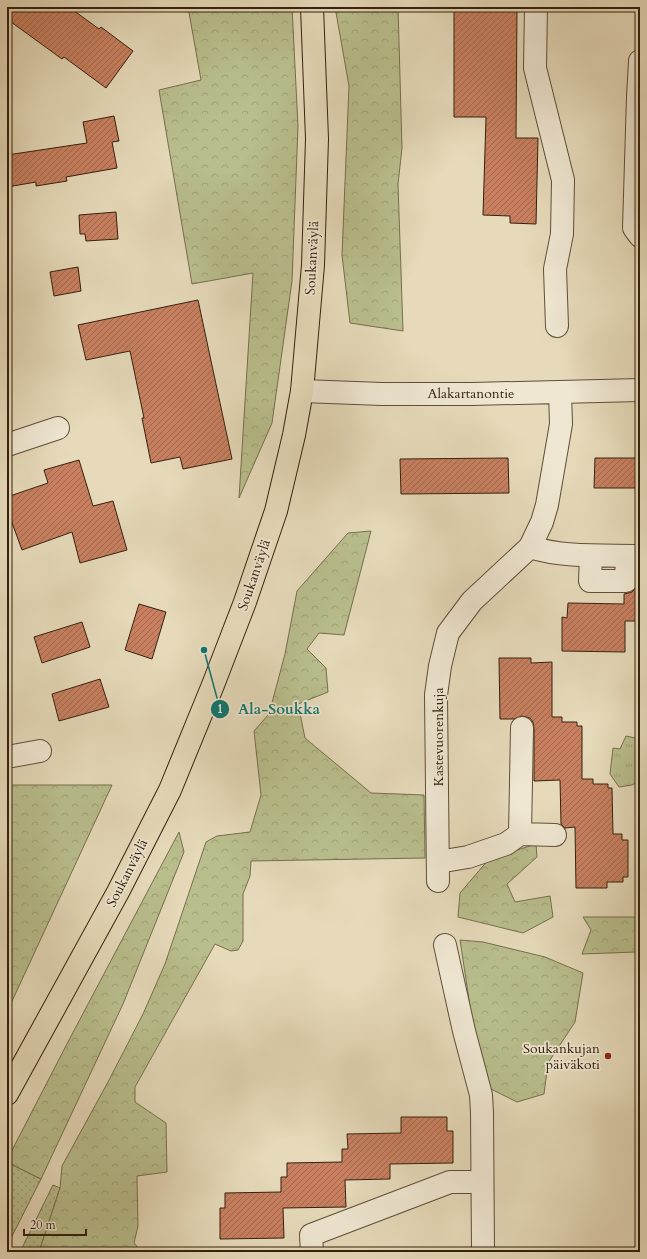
<svg xmlns="http://www.w3.org/2000/svg" width="647" height="1259" font-family="Cardo,serif">
	<style>
		.grass { fill: url(#grass-dots); stroke: #766f4d }
		.forest { fill: url(#forest-crowns); stroke: #766f4d }
		.park { fill: url(#park-tufts); stroke: #766f4d }
		.building { fill: url(#building-hatch); stroke: #34200d }
		.lines { fill: none; stroke-linecap: round; stroke-linejoin: round }
		.minor-casing { stroke: #604e38; stroke-width: 24 }
		.major-casing { stroke: #34200d; stroke-width: 24 }
		.minor { stroke: #efe7d2; stroke-width: 22 }
		.major { stroke: #e6daba; stroke-width: 22 }
		.poi-dot { fill: #8f2418; stroke: #efe7d2; stroke-width: 1.5 }
		.labels { text-anchor: middle; dominant-baseline: central; stroke-width: 3.5; stroke-linejoin: round; paint-order: stroke }
		.street-label { font-size: 14px; fill: #34200d; stroke: #efe7d2 }
		.poi-label { font-size: 14px; fill: #34200d; stroke: #efe7d2; text-anchor: end }
		.leader { fill: none; stroke: #0f766e; stroke-width: 1.5 }
		.callout-dot { fill: #0f766e; stroke: #efe7d2; stroke-width: 1.5 }
		.mark-label { font-size: 12px; text-anchor: middle; font-weight: bold; fill: #fff }
		.callout-label { font-size: 15px; text-anchor: middle; font-weight: bold; fill: #0f766e; stroke: #efe7d2; stroke-width: 3.5; stroke-linejoin: round; paint-order: stroke }
	</style>
	<defs>
		<pattern id="grass-dots" width="8" height="8" patternUnits="userSpaceOnUse"><rect width="8" height="8" fill="#b9be8d"/><path d="M2 2h.1M6 6h.1" fill="none" stroke="#a0a378" stroke-width="1.8" stroke-linecap="round"/></pattern>
		<pattern id="forest-crowns" width="20" height="18" patternUnits="userSpaceOnUse"><rect width="20" height="18" fill="#b9be8d"/><path d="M2 6a3 3 0 1 1 6 0M12 15a3 3 0 1 1 6 0" fill="none" stroke="#a0a378"/></pattern>
		<pattern id="park-tufts" width="24" height="20" patternUnits="userSpaceOnUse"><rect width="24" height="20" fill="#b9be8d"/><path d="M3 7l-1-3M5 7V3M7 7l1-3M15 17l-1-3M17 17v-4M19 17l1-3" fill="none" stroke="#a0a378"/></pattern>
		<pattern id="building-hatch" width="6" height="6" patternUnits="userSpaceOnUse"><rect width="6" height="6" fill="#c88060"/><path d="M-1 1l2-2M0 6l6-6M5 7l2-2" fill="none" stroke="#a3684e"/></pattern>
	</defs>
	<rect width="100%" height="100%" fill="#e6daba"/>
	<filter id="stains"><feTurbulence type="fractalNoise" baseFrequency=".005" numOctaves="4"/><feColorMatrix values="0 0 0 0 .2 0 0 0 0 .09 0 0 0 0 .02 0 0 0 .5 -.17"/></filter>
	<radialGradient id="worn" r=".72"><stop offset=".6" stop-color="#630" stop-opacity="0"/><stop offset="1" stop-color="#630" stop-opacity=".3"/></radialGradient>
	<!-- grass -->
	<path class="grass" d="M 7,1162 L 41,1179 L 7,1246 Z
		M 53,1185 L 60,1188 L 39,1252 L 20,1252 Z"/>
	<!-- forest -->
	<path class="forest" d="M 188,7 L 292,7 L 298,126 L 292,281 L 272,423 L 239,498 L 253,273 L 192,284 L 159,90 L 201,80 Z
		M 335,7 L 398,7 L 402,148 L 398,184 L 403,331 L 350,323 L 342,255 L 349,86 Z
		M 371,531 L 344,635 L 319,633 L 307,649 L 326,668 L 328,692 L 298,704 L 305,738 L 371,793 L 424,795 L 425,858 L 251,861 L 250,876 L 243,894 L 243,941 L 238,950 L 231,951 L 215,944 L 135,1087 L 135,1102 L 166,1123 L 167,1172 L 137,1176 L 138,1226 L 134,1243 L 142,1252 L 39,1252 L 60,1188 L 62,1166 L 108,1082 L 143,1014 L 165,964 L 206,842 L 217,836 L 250,832 L 261,795 L 254,731 L 269,714 L 285,654 L 297,591 L 348,533 Z
		M 7,785 L 112,785 L 7,1012 Z
		M 179,832 L 184,852 L 123,1004 L 41,1179 L 7,1162 L 7,1160 L 69,1040 Z
		M 536,844 L 537,857 L 507,884 L 515,902 L 550,896 L 553,917 L 523,933 L 458,917 L 460,893 L 489,859 Z
		M 583,917 L 637,917 C 642,924 642,945 636,952 L 582,954 L 591,930 Z
		M 460,940 L 483,942 L 545,957 L 583,973 L 575,1022 L 548,1063 L 544,1094 L 517,1102 L 491,1089 L 478,1059 Z"/>
	<!-- park -->
	<path class="park" d="M 626,736 L 640,739 L 640,781 L 632,785 L 619,787 L 610,774 L 613,748 L 620,749 Z"/>
	<!-- building -->
	<path class="building" d="M 7,7 L 69,7 L 99,29 L 101,27 L 133,51 L 106,88 L 64,57 L 62,59 L 7,19 Z
		M 454,7 L 517,7 L 516,138 L 538,138 L 536,224 L 510,223 L 510,216 L 483,215 L 486,117 L 454,117 Z
		M 114,116 L 119,141 L 112,142 L 117,168 L 66,177 L 67,181 L 36,186 L 36,182 L 7,187 L 7,155 L 87,143 L 83,122 Z
		M 116,212 L 118,239 L 86,241 L 85,234 L 80,234 L 79,215 Z
		M 78,267 L 81,291 L 54,296 L 50,272 Z
		M 198,300 L 232,459 L 183,469 L 180,457 L 151,463 L 142,418 L 144,418 L 130,351 L 86,360 L 78,325 Z
		M 508,458 L 509,493 L 401,494 L 400,459 Z
		M 595,458 L 640,458 L 640,488 L 594,488 Z
		M 79,460 L 93,506 L 113,501 L 127,550 L 80,563 L 72,532 L 22,550 L 7,509 L 7,497 L 48,483 L 44,470 Z
		M 636,588 L 640,588 L 640,621 L 625,621 L 625,652 L 562,651 L 562,617 L 567,618 L 568,603 L 624,604 L 624,594 L 632,592 Z
		M 139,604 L 166,612 L 152,659 L 125,650 Z
		M 82,622 L 90,647 L 42,663 L 34,637 Z
		M 499,658 L 531,658 L 531,663 L 552,662 L 552,717 L 562,717 L 562,722 L 577,722 L 577,726 L 582,726 L 582,779 L 593,779 L 593,784 L 608,784 L 608,788 L 612,788 L 613,834 L 622,834 L 622,840 L 628,840 L 628,877 L 623,877 L 623,882 L 607,882 L 607,888 L 576,888 L 575,827 L 565,828 L 561,824 L 560,780 L 534,781 L 534,728 L 533,722 L 530,718 L 522,716 L 514,719 L 500,719 Z
		M 100,679 L 109,707 L 59,721 L 52,694 Z
		M 401,1117 L 447,1117 L 447,1131 L 453,1131 L 453,1163 L 390,1164 L 390,1179 L 345,1180 L 346,1207 L 283,1208 L 284,1238 L 220,1239 L 220,1208 L 225,1208 L 225,1193 L 281,1192 L 281,1177 L 287,1177 L 287,1163 L 342,1162 L 342,1149 L 348,1149 L 347,1134 L 401,1133 Z"/>
	<g class="lines">
		<!-- minor casing -->
		<g class="minor-casing">
			<path id="minor" d="M 536,7 L 535,68 L 563,180 L 562,234 L 555,269 L 557,326
				M 640,61 L 638,97 L 640,97
				M 638,97 L 634,228 L 640,236
				M 302,391 L 382,394 L 472,394 L 640,390
				M 7,445 L 58,428
				M 530,547 C 564,558 605,555 640,556
				M 591,556 L 590,581 L 626,581 L 627,556
				M 7,757 L 40,751
				M 520,834 L 522,728
				M 438,862 L 468,857 L 506,844 L 520,834 L 555,835
				M 438,881 L 436,695 L 440,666 L 448,633 L 472,601 L 530,547 L 542,522 L 547,505 L 561,424 L 560,392
				M 445,945 L 464,1031 L 481,1095 L 482,1113 L 483,1252
				M 312,1252 L 311,1235 L 450,1182 L 482,1182"/>
		</g>
		<!-- major casing -->
		<g class="major-casing">
			<path id="major" d="M 7,1094 L 118,892 L 170,790 L 213,685 L 245,602 L 276,511 L 294,435 L 302,391 L 313,265 L 317,139 L 312,7"/>
		</g>
		<!-- minor -->
		<use href="#minor" class="minor"/>
		<!-- major -->
		<use href="#major" class="major"/>
	</g>
	<!-- markers -->
	<circle class="poi-dot" cx="608" cy="1056" r="4"/>
	<g class="labels">
		<!-- street labels -->
		<g class="street-label">
			<text transform="translate(312 258) rotate(-87)">Soukanväylä</text>
			<text x="471" y="393">Alakartanontie</text>
			<text transform="translate(254 575) rotate(-71)">Soukanväylä</text>
			<text transform="translate(438 737) rotate(-90)">Kastevuorenkuja</text>
			<text transform="translate(127 873) rotate(-63)">Soukanväylä</text>
		</g>
		<!-- poi labels -->
		<g class="poi-label">
			<text x="600" y="1048">Soukankujan<tspan x="600" dy="16">päiväkoti</tspan></text>
		</g>
	</g>
	<!-- callouts -->
	<path class="leader" d="M204 650L220 709"/>
	<g class="callout-dot">
		<circle cx="204" cy="650" r="4"/>
		<circle cx="220" cy="709" r="10"/>
	</g>
	<g class="mark-label">
		<text x="220" y="713">1</text>
	</g>
	<g class="callout-label">
		<text x="279" y="714">Ala-Soukka</text>
	</g>
	<!-- margin -->
	<rect width="647" height="1259" fill="none" stroke="#e6daba" stroke-width="24"/>
	<rect x="8" y="8" width="631" height="1243" fill="none" stroke="#34200d" stroke-width="2"/>
	<rect x="12" y="12" width="623" height="1235" fill="none" stroke="#34200d"/>
	<!-- scale -->
	<path d="M24 1229v6h62v-6" fill="none" stroke="#34200d" stroke-width="2"/>
	<text x="30" y="1229" font-size="12" fill="#34200d" stroke="#efe7d2" stroke-width="3" paint-order="stroke">20 m</text>
	<rect width="100%" height="100%" filter="url(#stains)"/>
	<rect width="100%" height="100%" fill="url(#worn)"/>
</svg>
